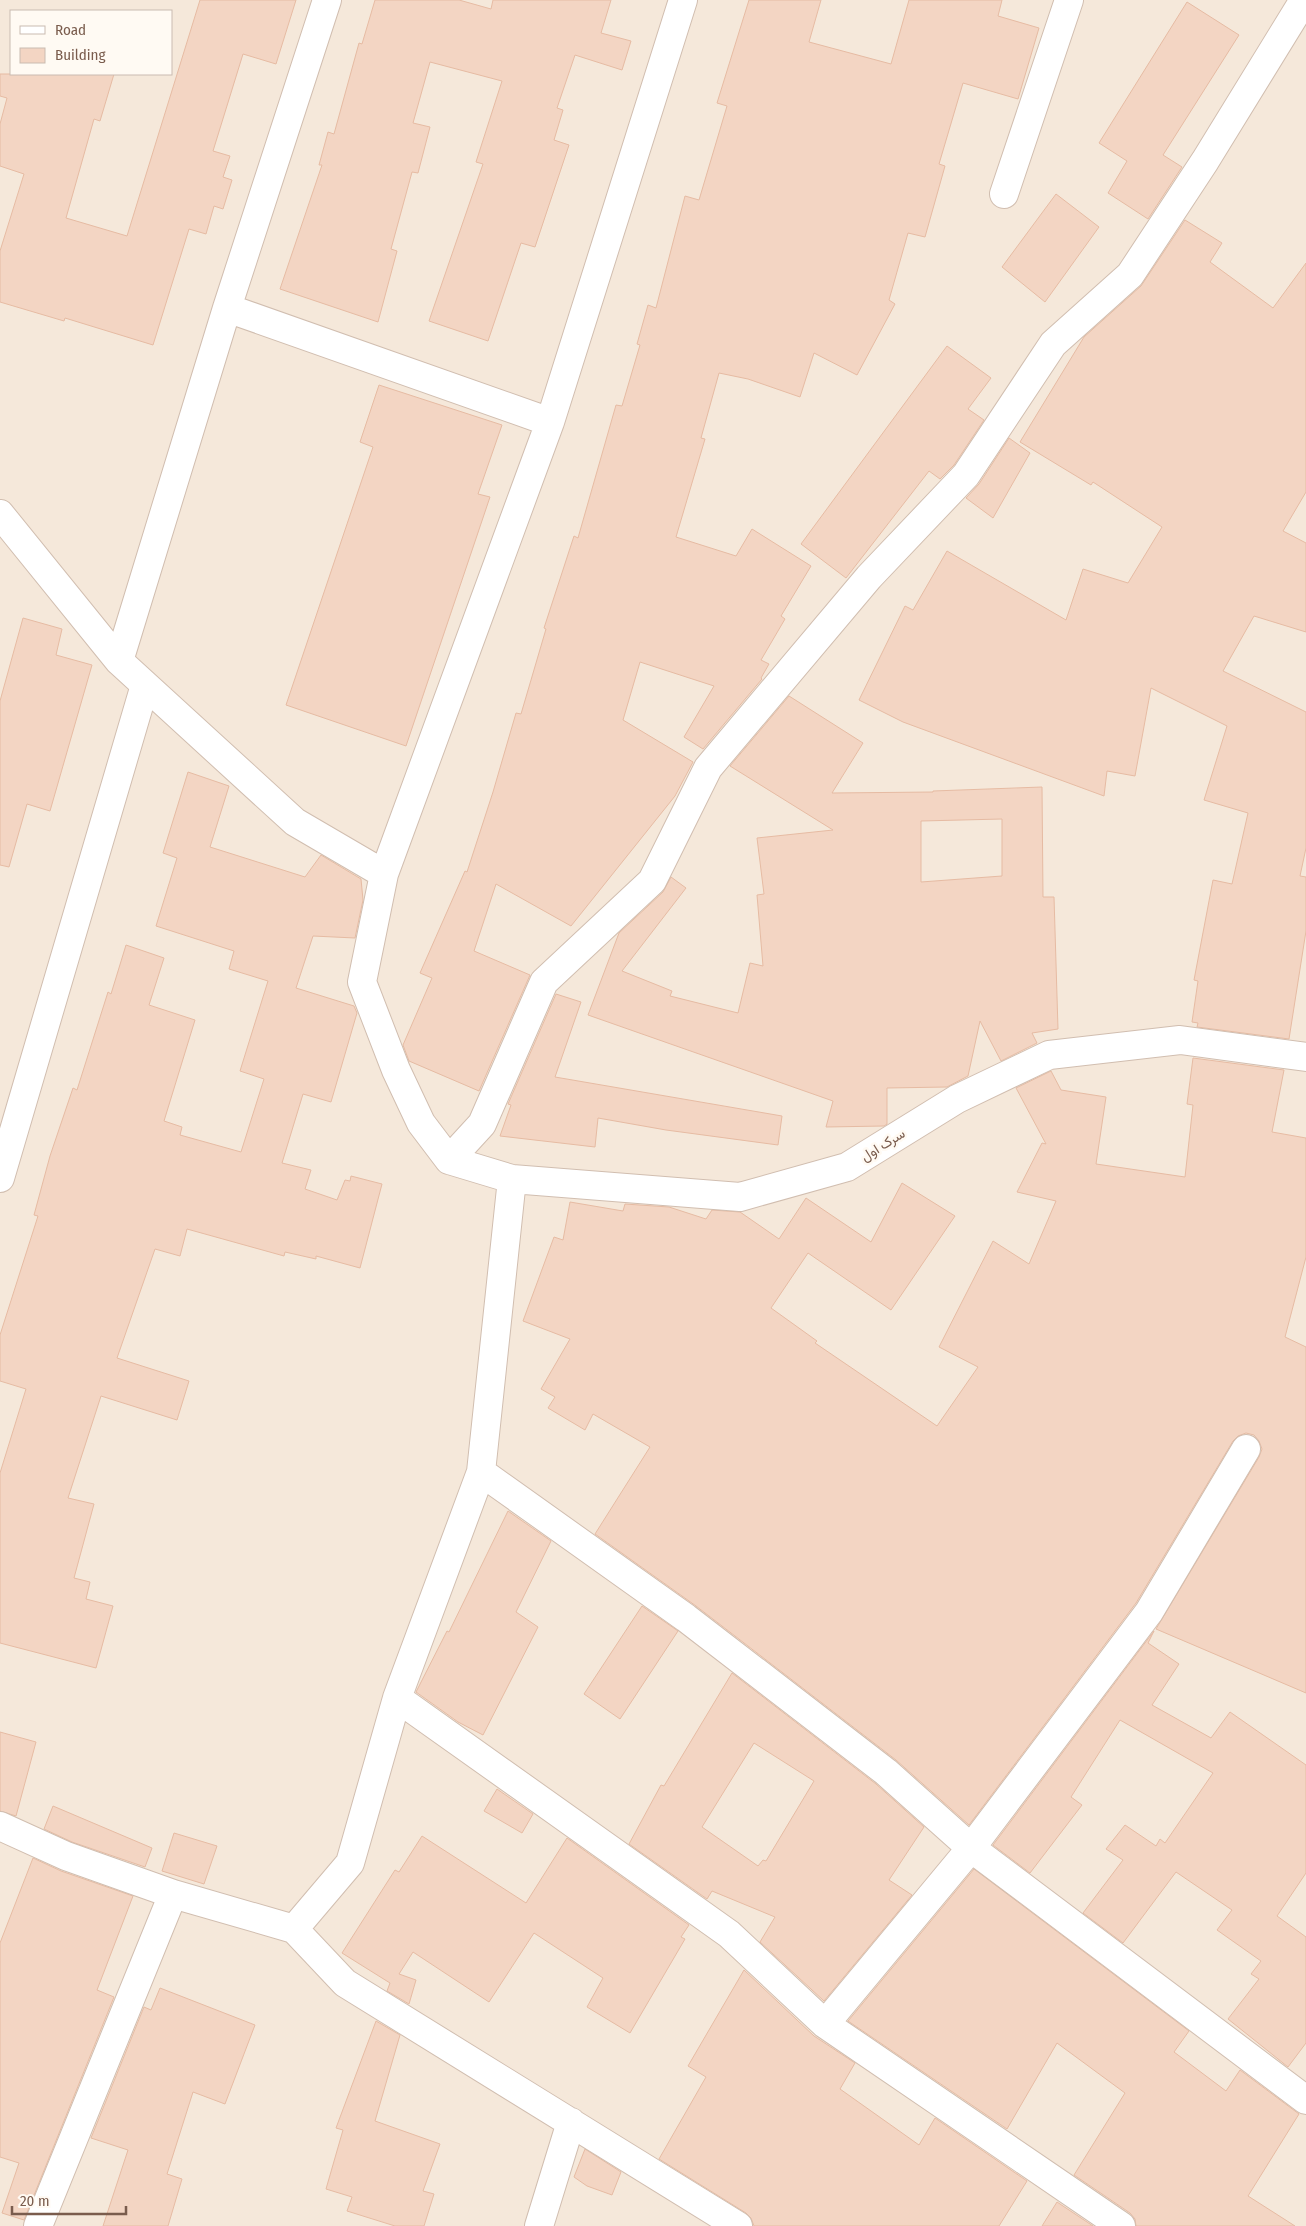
<svg xmlns="http://www.w3.org/2000/svg" width="1306" height="2226" font-family="'Fira Sans Condensed',Vazirmatn,sans-serif">
	<style>
		.residential { fill: #f5e8da; fill-rule: evenodd }
		.building { fill: #f3d5c3; stroke: #e6bba3; fill-rule: evenodd }
		.lines { fill: none; stroke-linecap: round; stroke-linejoin: round }
		.minor-casing { stroke: #d1beb0; stroke-width: 30 }
		.minor { stroke: #fff; stroke-width: 28 }
		.labels { text-anchor: middle; dominant-baseline: central; stroke-width: 5; stroke-linejoin: round; paint-order: stroke }
		.street-label { font-size: 14px; fill: #7a5c4d; stroke: #fffaf3 }
	</style>
	<rect width="100%" height="100%" fill="#fdf6ec"/>
	<!-- residential -->
	<path class="residential" d="M 0,0 L 1306,0 L 1306,2226 L 0,2226 ZM 11,11 L 171,11 L 171,74 L 11,74 Z"/>
	<!-- building -->
	<path class="building" d="M 200,0 L 296,0 L 276,64 L 243,54 L 213,151 L 230,156 L 223,177 L 232,180 L 223,209 L 214,206 L 206,234 L 189,229 L 153,345 L 65,318 L 64,321 L 0,302 L 0,251 L 24,174 L 0,166 L 0,124 L 7,98 L 0,96 L 0,74 L 114,74 L 100,121 L 94,119 L 66,218 L 127,236 Z
		M 375,0 L 459,0 L 491,9 L 493,0 L 611,0 L 601,33 L 631,41 L 622,70 L 575,55 L 557,108 L 563,110 L 554,140 L 569,145 L 535,247 L 521,243 L 488,341 L 429,321 L 483,164 L 476,162 L 502,81 L 430,62 L 413,123 L 430,127 L 418,173 L 412,172 L 391,249 L 397,251 L 378,322 L 280,289 L 322,165 L 319,165 L 328,132 L 334,134 L 359,43 L 362,44 Z
		M 749,0 L 821,0 L 809,42 L 891,64 L 909,0 L 1002,0 L 998,16 L 1039,28 L 1018,99 L 963,83 L 939,164 L 945,166 L 925,237 L 908,233 L 889,300 L 895,304 L 857,375 L 814,353 L 800,397 L 748,379 L 719,373 L 701,438 L 705,439 L 676,537 L 736,556 L 752,529 L 811,566 L 781,616 L 785,619 L 761,660 L 769,664 L 761,678 L 762,679 L 703,749 L 684,737 L 714,686 L 640,662 L 623,720 L 693,762 L 675,796 L 571,926 L 496,884 L 474,951 L 530,975 L 479,1091 L 409,1061 L 403,1045 L 432,978 L 420,973 L 465,871 L 467,872 L 493,792 L 516,713 L 521,714 L 546,629 L 544,628 L 574,536 L 578,538 L 616,405 L 622,406 L 640,345 L 637,344 L 648,305 L 656,308 L 685,196 L 699,200 L 727,106 L 717,103 Z
		M 1187,2 L 1239,35 L 1163,155 L 1182,167 L 1148,219 L 1108,193 L 1127,161 L 1099,143 Z
		M 1056,194 L 1099,227 L 1045,302 L 1002,267 Z
		M 1185,220 L 1222,243 L 1210,262 L 1273,308 L 1306,263 L 1306,492 L 1283,531 L 1306,543 L 1306,632 L 1254,616 L 1223,671 L 1306,712 L 1306,848 L 1300,876 L 1306,877 L 1306,931 L 1289,1039 L 1197,1027 L 1198,1023 L 1192,1022 L 1198,981 L 1194,980 L 1213,880 L 1232,884 L 1248,813 L 1204,800 L 1227,726 L 1151,688 L 1135,776 L 1107,771 L 1104,796 L 903,722 L 859,700 L 905,606 L 913,610 L 947,551 L 1066,620 L 1083,569 L 1128,583 L 1162,527 L 1093,482 L 1091,485 L 1020,442 L 1084,337 L 1141,286 Z
		M 947,346 L 991,378 L 968,409 L 984,420 L 954,465 L 940,479 L 929,471 L 846,578 L 801,544 Z
		M 379,385 L 502,425 L 478,494 L 490,497 L 406,746 L 286,705 L 373,447 L 360,442 Z
		M 1009,438 L 1030,453 L 993,518 L 966,498 L 979,484 Z
		M 23,618 L 62,629 L 56,655 L 92,665 L 50,811 L 27,804 L 9,867 L 0,865 L 0,701 Z
		M 789,696 L 863,743 L 832,793 L 933,792 L 933,791 L 1042,787 L 1043,897 L 1054,897 L 1058,1029 L 1032,1033 L 1037,1043 L 1001,1061 L 980,1021 L 968,1076 L 947,1087 L 887,1088 L 887,1124 L 884,1126 L 826,1127 L 833,1101 L 588,1015 L 619,933 L 663,892 L 671,877 L 686,888 L 622,971 L 672,991 L 670,996 L 738,1013 L 750,963 L 763,966 L 757,895 L 764,894 L 757,838 L 833,830 L 730,766 ZM 1002,819 L 1002,876 L 921,882 L 921,821 Z
		M 188,772 L 229,786 L 210,847 L 305,877 L 321,855 L 361,879 L 363,900 L 355,938 L 313,936 L 296,988 L 354,1006 L 357,1013 L 331,1102 L 303,1094 L 282,1163 L 311,1170 L 305,1189 L 337,1200 L 345,1180 L 350,1181 L 351,1176 L 382,1184 L 360,1268 L 316,1256 L 316,1259 L 285,1252 L 284,1256 L 187,1229 L 180,1256 L 155,1249 L 117,1358 L 189,1381 L 177,1420 L 101,1396 L 68,1498 L 94,1504 L 74,1578 L 90,1582 L 86,1599 L 113,1606 L 96,1668 L 0,1643 L 0,1473 L 26,1389 L 0,1381 L 0,1335 L 38,1216 L 34,1215 L 50,1156 L 73,1088 L 77,1090 L 108,992 L 111,994 L 126,945 L 164,958 L 149,1005 L 195,1020 L 164,1121 L 182,1127 L 180,1135 L 241,1152 L 264,1079 L 240,1071 L 268,981 L 229,969 L 234,951 L 156,926 L 177,858 L 163,853 Z
		M 556,994 L 581,1002 L 555,1077 L 782,1116 L 778,1145 L 666,1130 L 598,1118 L 595,1147 L 500,1136 L 511,1105 L 508,1104 Z
		M 1193,1058 L 1284,1070 L 1272,1132 L 1306,1138 L 1306,1257 L 1285,1337 L 1306,1347 L 1306,1693 L 1156,1629 L 1259,1457 L 1262,1449 L 1259,1441 L 1254,1435 L 1246,1433 L 1238,1436 L 1233,1441 L 1136,1603 L 969,1825 L 896,1760 L 696,1606 L 595,1534 L 650,1447 L 593,1414 L 585,1430 L 548,1408 L 555,1397 L 541,1389 L 570,1339 L 523,1321 L 554,1237 L 563,1240 L 570,1202 L 623,1211 L 625,1204 L 669,1207 L 706,1219 L 712,1210 L 740,1212 L 779,1239 L 806,1198 L 871,1242 L 902,1183 L 955,1216 L 891,1310 L 808,1253 L 771,1308 L 817,1341 L 815,1343 L 937,1426 L 978,1367 L 939,1347 L 993,1241 L 1029,1264 L 1056,1201 L 1017,1192 L 1042,1143 L 1046,1144 L 1016,1088 L 1051,1071 L 1061,1090 L 1106,1097 L 1096,1164 L 1185,1177 L 1193,1105 L 1187,1104 Z
		M 508,1511 L 551,1541 L 516,1612 L 538,1627 L 483,1735 L 458,1722 L 416,1692 L 447,1631 L 449,1632 Z
		M 642,1606 L 678,1631 L 620,1719 L 584,1694 Z
		M 1154,1631 L 1148,1643 L 1179,1664 L 1152,1705 L 1211,1738 L 1230,1712 L 1306,1765 L 1306,1873 L 1277,1916 L 1306,1937 L 1306,2043 L 1288,2067 L 1228,2019 L 1259,1979 L 1251,1974 L 1261,1961 L 1217,1930 L 1232,1910 L 1176,1872 L 1123,1943 L 1083,1913 L 1123,1860 L 1106,1849 L 1125,1825 L 1156,1846 L 1160,1839 L 1165,1843 L 1213,1773 L 1120,1720 L 1071,1797 L 1082,1805 L 1030,1873 L 993,1845 Z
		M 732,1673 L 876,1784 L 924,1827 L 889,1880 L 912,1895 L 824,2001 L 760,1942 L 775,1917 L 712,1891 L 707,1899 L 629,1844 L 661,1785 L 664,1786 ZM 754,1743 L 814,1781 L 766,1861 L 763,1860 L 758,1866 L 702,1827 Z
		M 0,1732 L 36,1742 L 16,1816 L 0,1811 Z
		M 497,1789 L 533,1814 L 522,1833 L 484,1811 Z
		M 53,1806 L 152,1848 L 145,1867 L 72,1842 L 44,1829 Z
		M 174,1833 L 217,1846 L 204,1884 L 162,1871 Z
		M 422,1836 L 526,1903 L 567,1838 L 689,1925 L 681,1937 L 685,1939 L 630,2033 L 587,2007 L 603,1978 L 534,1933 L 489,2002 L 413,1952 L 399,1974 L 416,1980 L 409,2004 L 387,1991 L 390,1983 L 342,1953 L 395,1870 L 399,1872 Z
		M 33,1858 L 61,1871 L 133,1896 L 97,1990 L 114,1997 L 24,2220 L 2,2213 L 19,2163 L 0,2157 L 0,1943 Z
		M 974,1869 L 1189,2031 L 1174,2052 L 1226,2091 L 1240,2070 L 1299,2114 L 1248,2196 L 1295,2226 L 1136,2226 L 1135,2219 L 1130,2213 L 1074,2175 L 1125,2093 L 1057,2043 L 1007,2129 L 848,2021 Z
		M 744,1970 L 814,2036 L 855,2063 L 840,2089 L 919,2145 L 935,2118 L 1027,2181 L 999,2226 L 754,2226 L 751,2218 L 746,2213 L 659,2159 L 706,2077 L 688,2066 Z
		M 160,1988 L 255,2025 L 225,2104 L 193,2092 L 167,2174 L 182,2179 L 168,2226 L 103,2226 L 128,2150 L 91,2138 L 144,2007 L 151,2010 Z
		M 376,2021 L 400,2035 L 375,2121 L 440,2144 L 423,2191 L 434,2194 L 424,2226 L 395,2226 L 347,2211 L 352,2197 L 326,2189 L 343,2130 L 336,2128 Z
		M 585,2149 L 621,2172 L 612,2195 L 587,2186 L 574,2177 Z
		M 1057,2202 L 1093,2226 L 1042,2226 Z"/>
	<g class="lines">
		<!-- minor casing -->
		<g class="minor-casing">
			<path id="minor" d="M 1004,194 L 1069,0
				M 227,308 L 550,422
				M 0,514 L 119,661 L 295,822 L 384,874
				M 119,661 L 227,308 L 327,0
				M 449,1160 L 482,1124 L 544,982 L 652,881 L 708,768 L 869,577 L 966,475 L 1053,344 L 1130,275 L 1205,161 L 1304,0
				M 449,1160 L 421,1123 L 396,1070 L 362,982 L 384,874 L 550,422 L 683,0
				M 449,1160 L 512,1179 L 740,1197 L 847,1167 L 957,1099 L 1049,1055 L 1180,1040 L 1306,1057
				M 0,1178 L 145,685
				M 481,1472 L 686,1618 L 886,1772 L 971,1848 L 1306,2100
				M 397,1698 L 729,1934 L 825,2024 L 1121,2226
				M 0,1826 L 66,1856 L 173,1894
				M 294,1929 L 345,1983 L 738,2226
				M 825,2024 L 971,1848 L 1149,1612 L 1246,1449
				M 38,2226 L 173,1894 L 294,1929 L 350,1863 L 397,1698 L 481,1472 L 512,1179
				M 539,2226 L 571,2122"/>
		</g>
		<!-- minor -->
		<use href="#minor" class="minor"/>
	</g>
	<g class="labels">
		<!-- street labels -->
		<g class="street-label">
			<text transform="translate(883 1145) rotate(-32)">سرک اول</text>
		</g>
	</g>
	<!-- legend -->
	<rect x="10" y="10" width="162" height="65" fill="#fffaf3" stroke="#cabbb1"/>
	<rect x="20" y="26" width="25" height="8" fill="#ffffff" stroke="#cabbb1"/>
	<text x="55" y="35" font-size="15" fill="#7a5c4d">Road</text>
	<rect x="20" y="48" width="25" height="15" fill="#f3d5c3" stroke="#cabbb1"/>
	<text x="55" y="60" font-size="15" fill="#7a5c4d">Building</text>
	<!-- scale -->
	<path d="M12 2206v8h114v-8" fill="none" stroke="#7a5c4d" stroke-width="2.5"/>
	<text x="20" y="2206" font-size="15" fill="#7a5c4d" stroke="#fffaf3" stroke-width="4" paint-order="stroke">20 m</text>
</svg>
